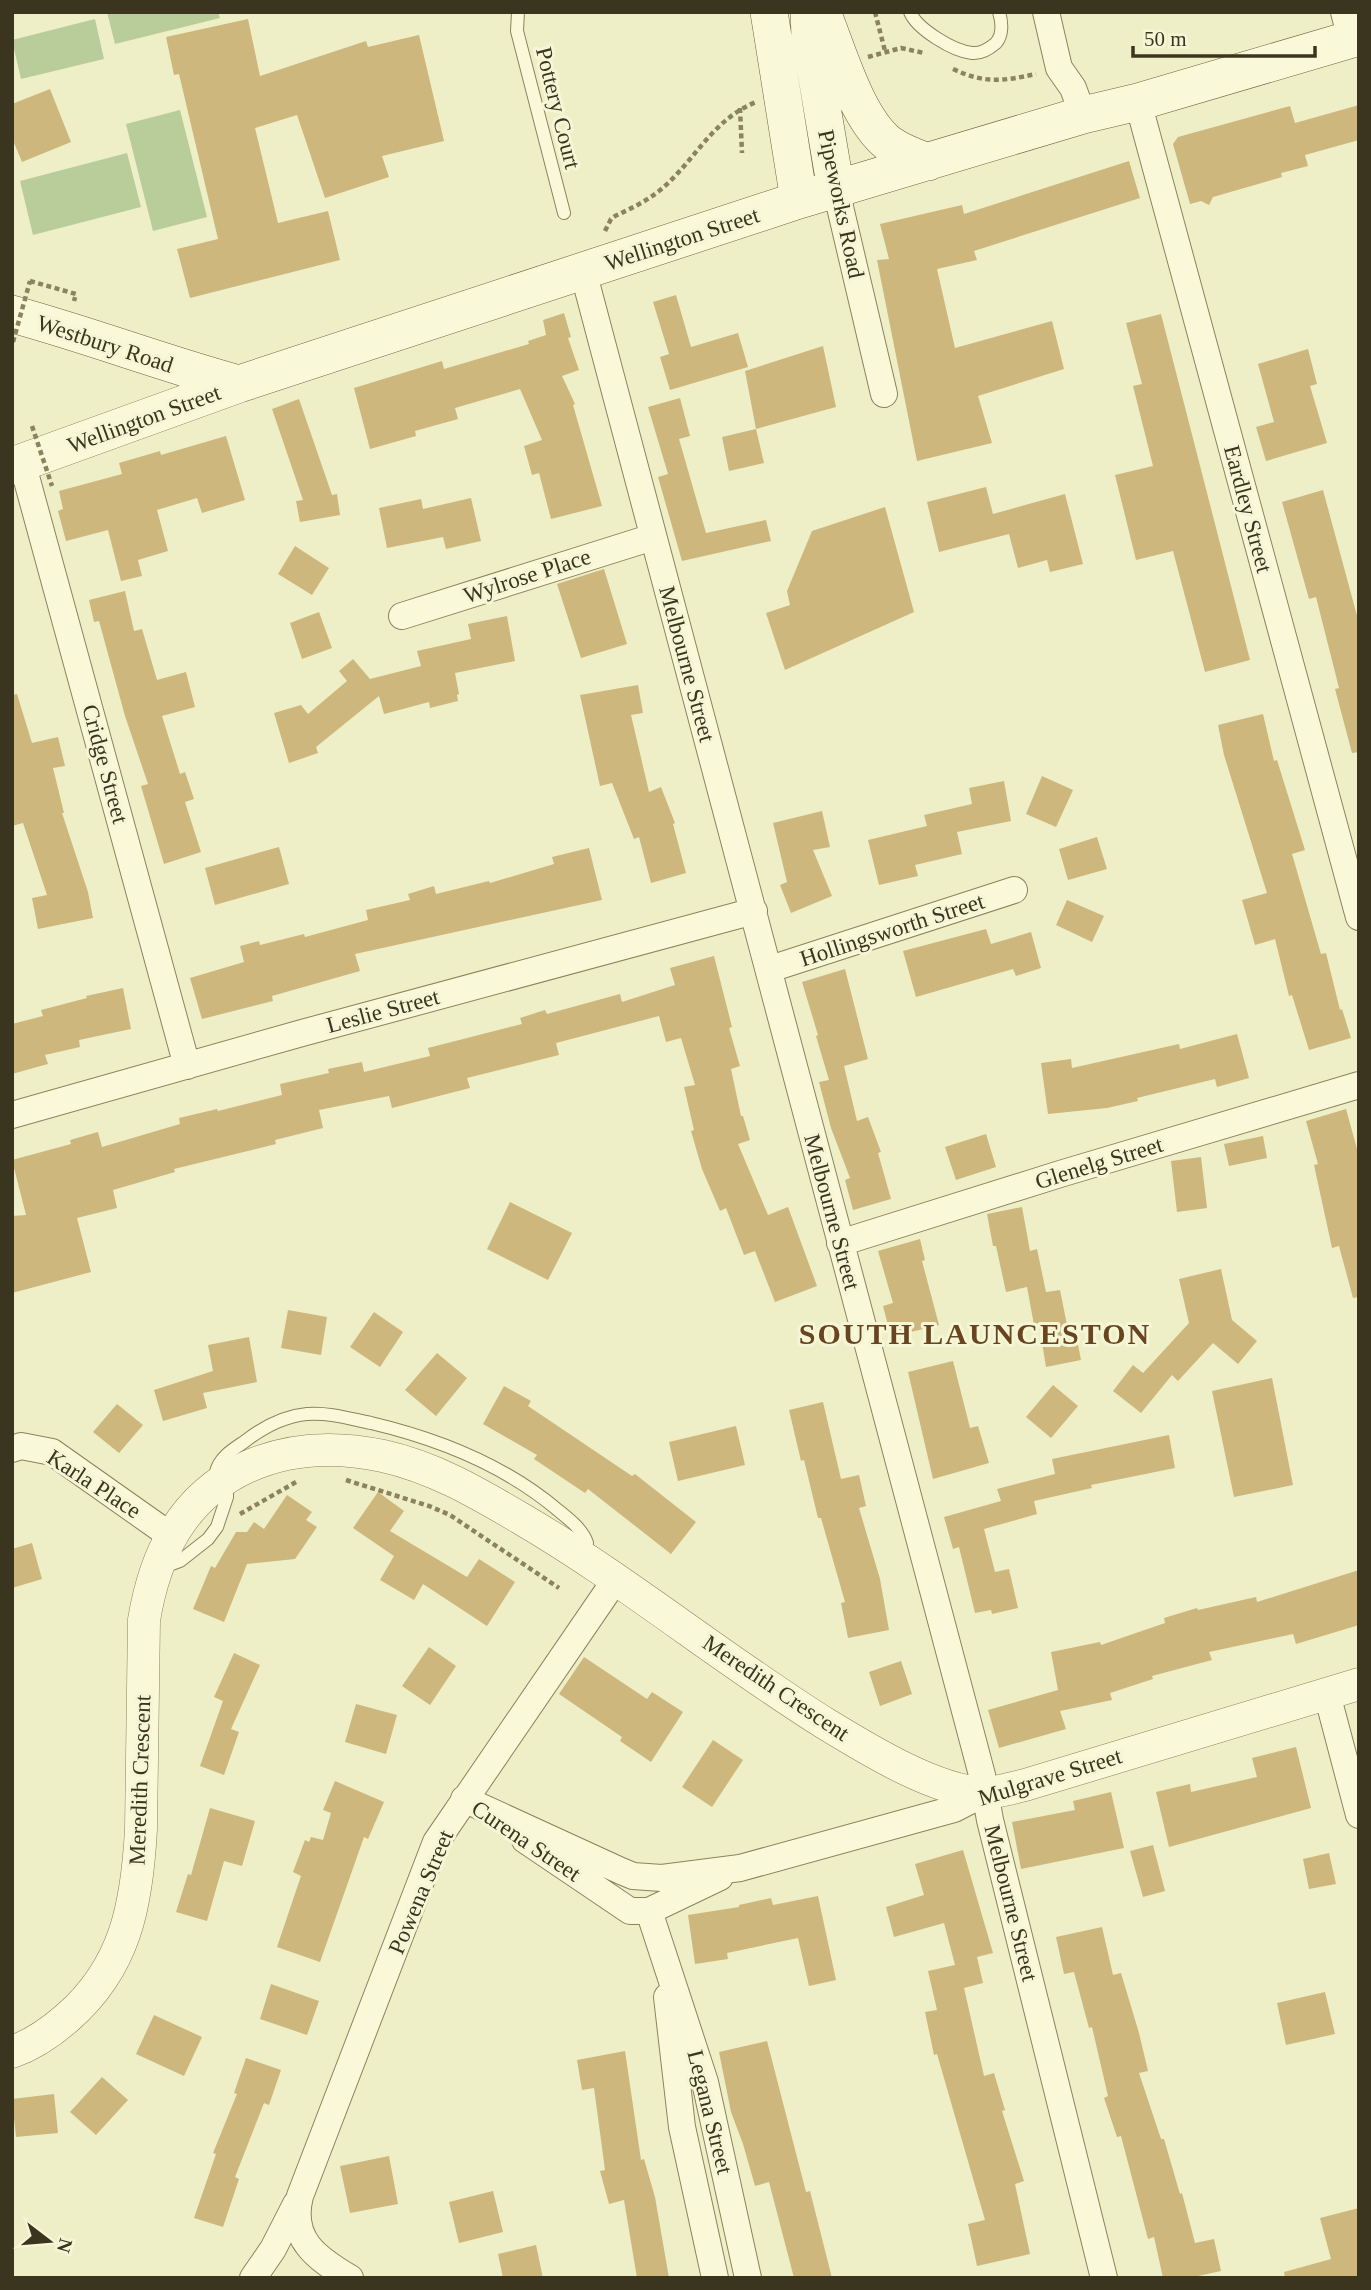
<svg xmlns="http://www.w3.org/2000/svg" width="1371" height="2290" font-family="'Times New Roman',serif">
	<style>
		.green { fill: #b8cd9a }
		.building { fill: #cdb77d }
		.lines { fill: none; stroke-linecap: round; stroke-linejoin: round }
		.service-casing { stroke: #8b835c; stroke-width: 14 }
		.minor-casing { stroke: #8b835c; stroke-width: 28 }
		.tertiary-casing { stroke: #8b835c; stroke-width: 33 }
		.secondary-casing { stroke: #6d643f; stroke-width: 38 }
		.path { stroke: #8b835c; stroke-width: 4.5; stroke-dasharray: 5 3.5; stroke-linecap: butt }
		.service { stroke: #f9f9da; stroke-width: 12 }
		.minor { stroke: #f9f9da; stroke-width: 26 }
		.tertiary { stroke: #f9f9da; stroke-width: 32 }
		.secondary { stroke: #f9f9da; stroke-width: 37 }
		.path-bridge { stroke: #8b835c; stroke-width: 4.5; stroke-dasharray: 5 3.5; stroke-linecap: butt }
		.labels { text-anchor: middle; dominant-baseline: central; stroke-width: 6; stroke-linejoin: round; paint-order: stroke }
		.street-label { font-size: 23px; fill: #3b3520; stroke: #f5f6d6 }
		.district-label { font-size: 30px; font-weight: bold; letter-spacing: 2px; fill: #68441f; stroke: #f5f6d6 }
	</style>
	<rect width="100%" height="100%" fill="#eeefc7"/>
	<!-- green -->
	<path class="green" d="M 107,12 L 218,12 L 220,18 L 115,44 Z
		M 95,19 L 104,59 L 21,79 L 12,40 Z
		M 180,110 L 207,217 L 153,231 L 126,124 Z
		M 127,153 L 141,207 L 33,235 L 20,181 Z"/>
	<!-- building -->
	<path class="building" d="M 248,19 L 260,76 L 366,41 L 368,47 L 419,35 L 444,141 L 382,156 L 389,177 L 325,198 L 297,115 L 255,128 L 278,223 L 328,211 L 340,260 L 190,298 L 177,249 L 218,239 L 179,74 L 174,75 L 166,37 Z
		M 50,89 L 71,142 L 22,162 L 12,138 L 12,104 Z
		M 1359,105 L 1359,140 L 1305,155 L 1308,166 L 1281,173 L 1282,177 L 1213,197 L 1209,205 L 1201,201 L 1190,204 L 1173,144 L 1178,137 L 1290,106 L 1295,123 Z
		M 1129,161 L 1140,198 L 974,251 L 977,260 L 937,269 L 955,348 L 1052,321 L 1064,369 L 978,396 L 992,443 L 917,461 L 877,260 L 889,259 L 880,224 L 962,205 L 964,214 Z
		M 676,295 L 691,347 L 738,333 L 748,367 L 670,390 L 660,357 L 669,354 L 653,302 Z
		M 564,313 L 571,337 L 568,338 L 579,370 L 562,376 L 575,404 L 573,405 L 602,506 L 551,519 L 539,473 L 532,475 L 524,446 L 542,440 L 520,389 L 455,408 L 458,419 L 415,431 L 416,436 L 370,449 L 354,388 L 442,361 L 444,369 L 529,344 L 528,341 L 546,335 L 543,320 Z
		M 1161,314 L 1250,660 L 1205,672 L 1173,551 L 1136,560 L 1115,475 L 1153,466 L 1133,386 L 1142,384 L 1126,323 Z
		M 823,346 L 836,407 L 756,429 L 745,371 Z
		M 1308,349 L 1317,384 L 1310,386 L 1327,443 L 1266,461 L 1256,427 L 1274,422 L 1258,364 Z
		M 680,398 L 690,436 L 679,439 L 706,533 L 766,520 L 771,541 L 682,561 L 658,477 L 668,474 L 648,407 Z
		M 299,399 L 332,495 L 337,494 L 340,515 L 300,522 L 296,501 L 303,500 L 272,409 Z
		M 756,429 L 764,463 L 729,471 L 722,437 Z
		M 226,436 L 245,500 L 202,513 L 197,498 L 157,510 L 168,551 L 138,560 L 142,576 L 121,581 L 108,530 L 66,541 L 58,511 L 63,509 L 59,491 L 122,474 L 119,463 L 160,451 L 161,455 Z
		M 986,487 L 993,514 L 1065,494 L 1083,564 L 1050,572 L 1047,560 L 1018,568 L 1009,534 L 939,552 L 927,502 Z
		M 1323,490 L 1359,623 L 1359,752 L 1352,753 L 1335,689 L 1339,688 L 1316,597 L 1309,599 L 1282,502 Z
		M 471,498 L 481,541 L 446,549 L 443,537 L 387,548 L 379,508 L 421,499 L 423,509 Z
		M 885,507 L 914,612 L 785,670 L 766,613 L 790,605 L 787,591 L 812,531 Z
		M 295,546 L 329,568 L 312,595 L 278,574 Z
		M 604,569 L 627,644 L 581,658 L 557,584 Z
		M 125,591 L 134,631 L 142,629 L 157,680 L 186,672 L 195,707 L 162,716 L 180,774 L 185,772 L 194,799 L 185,802 L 201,852 L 164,864 L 141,786 L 148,784 L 125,716 L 99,621 L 94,622 L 89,600 Z
		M 319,612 L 332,648 L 302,659 L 290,623 Z
		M 507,616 L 515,661 L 455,673 L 459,694 L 457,695 L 458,701 L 430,708 L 429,702 L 384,714 L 379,696 L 316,747 L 318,753 L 289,763 L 274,713 L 301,705 L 308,714 L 347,681 L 339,671 L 353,659 L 370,679 L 421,666 L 417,651 L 471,639 L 468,624 Z
		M 638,685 L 643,713 L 631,715 L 649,792 L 661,787 L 675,823 L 673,824 L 686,873 L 651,883 L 639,837 L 634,839 L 612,783 L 600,786 L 580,695 Z
		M 17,694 L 32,743 L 58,737 L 65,766 L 53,768 L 64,813 L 62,813 L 88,892 L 93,918 L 38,929 L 32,898 L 47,895 L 23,823 L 12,826 L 12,695 Z
		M 1263,714 L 1274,761 L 1277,760 L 1305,850 L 1292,854 L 1321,954 L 1326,953 L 1340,1010 L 1342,1009 L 1351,1038 L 1309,1050 L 1292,995 L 1289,996 L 1275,939 L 1255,945 L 1242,900 L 1267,893 L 1224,755 L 1218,725 Z
		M 1042,776 L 1073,790 L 1056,827 L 1026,814 Z
		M 1004,781 L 1011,821 L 957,832 L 962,854 L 915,865 L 918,876 L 879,885 L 868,840 L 927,826 L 924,815 L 972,804 L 969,788 Z
		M 822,811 L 830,847 L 813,850 L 832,896 L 791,913 L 780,885 L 787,882 L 773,823 Z
		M 1097,837 L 1107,869 L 1068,880 L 1059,849 Z
		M 279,847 L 289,884 L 215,905 L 205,868 Z
		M 589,848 L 602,900 L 355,954 L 360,971 L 272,996 L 273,1001 L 202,1019 L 190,978 L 244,962 L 240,946 L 259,941 L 260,945 L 304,934 L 305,937 L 368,920 L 366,910 L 410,900 L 408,894 L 434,886 L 436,894 L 489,881 L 490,883 L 554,864 L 552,857 Z
		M 1067,900 L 1104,916 L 1092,942 L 1056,925 Z
		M 986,929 L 991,944 L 1031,932 L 1041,968 L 1016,976 L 1013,969 L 916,997 L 903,951 Z
		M 714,956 L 732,1027 L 729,1028 L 740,1066 L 731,1069 L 741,1116 L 743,1116 L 750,1140 L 738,1144 L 768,1215 L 788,1207 L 817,1286 L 775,1302 L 755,1251 L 744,1255 L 726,1208 L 720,1211 L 702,1169 L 691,1131 L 694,1130 L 684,1087 L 695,1085 L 681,1038 L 666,1042 L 659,1016 L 556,1043 L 559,1055 L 467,1078 L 470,1088 L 392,1108 L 389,1096 L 319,1110 L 323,1128 L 275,1140 L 276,1144 L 174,1169 L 175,1172 L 113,1190 L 117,1208 L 77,1218 L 91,1272 L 12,1293 L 12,1216 L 26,1215 L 12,1160 L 71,1144 L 70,1140 L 98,1132 L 102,1147 L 180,1124 L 179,1118 L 217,1109 L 218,1111 L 282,1095 L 280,1084 L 329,1073 L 328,1069 L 362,1062 L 364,1072 L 430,1056 L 428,1048 L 522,1024 L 520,1018 L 545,1010 L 547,1014 L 620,994 L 622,1002 L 675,985 L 670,968 Z
		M 845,969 L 868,1059 L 844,1066 L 857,1121 L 868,1117 L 881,1152 L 878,1153 L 891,1199 L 853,1210 L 845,1180 L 850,1178 L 831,1128 L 819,1082 L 829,1080 L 816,1036 L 818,1035 L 802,982 Z
		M 123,988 L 131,1029 L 79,1040 L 80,1047 L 45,1055 L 48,1064 L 12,1074 L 12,1024 L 43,1016 L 41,1010 L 87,998 L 86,996 Z
		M 1237,1034 L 1249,1078 L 1217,1087 L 1215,1079 L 1137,1098 L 1138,1101 L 1107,1108 L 1048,1114 L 1041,1063 L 1071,1059 L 1072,1068 L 1179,1044 L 1180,1049 Z
		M 1346,1109 L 1359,1156 L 1359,1297 L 1353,1298 L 1339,1246 L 1332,1248 L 1314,1165 L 1318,1164 L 1306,1121 Z
		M 986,1134 L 996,1167 L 956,1180 L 945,1147 Z
		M 1263,1136 L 1267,1158 L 1229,1166 L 1224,1144 Z
		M 1201,1157 L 1207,1208 L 1177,1212 L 1171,1161 Z
		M 510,1202 L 572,1233 L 548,1280 L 487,1249 Z
		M 1022,1207 L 1030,1251 L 1037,1249 L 1046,1292 L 1060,1290 L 1068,1330 L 1075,1329 L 1081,1360 L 1046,1367 L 1039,1324 L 1034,1325 L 1027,1287 L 1006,1292 L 996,1246 L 993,1246 L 987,1214 Z
		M 920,1239 L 925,1260 L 922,1261 L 939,1325 L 891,1337 L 883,1306 L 893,1303 L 878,1251 Z
		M 1221,1269 L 1232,1320 L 1257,1341 L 1238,1364 L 1213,1343 L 1178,1381 L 1172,1375 L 1141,1413 L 1113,1391 L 1133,1365 L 1143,1373 L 1189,1323 L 1179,1279 Z
		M 288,1310 L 327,1317 L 321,1355 L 281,1348 Z
		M 374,1312 L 403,1332 L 380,1367 L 350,1347 Z
		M 249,1337 L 257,1382 L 203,1393 L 207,1408 L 163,1421 L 154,1390 L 213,1371 L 208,1345 Z
		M 437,1353 L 467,1378 L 436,1416 L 405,1390 Z
		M 953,1361 L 970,1428 L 978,1426 L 989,1463 L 933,1479 L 908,1372 Z
		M 1272,1378 L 1293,1485 L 1234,1497 L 1212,1391 Z
		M 1053,1385 L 1078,1406 L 1051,1438 L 1026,1417 Z
		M 504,1386 L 531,1401 L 528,1406 L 632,1476 L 635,1474 L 696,1522 L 671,1554 L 588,1489 L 585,1493 L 534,1459 L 537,1455 L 483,1424 Z
		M 823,1402 L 841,1479 L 859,1475 L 866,1506 L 859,1508 L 880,1579 L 889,1630 L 848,1638 L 841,1603 L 845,1602 L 821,1518 L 818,1518 L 804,1460 L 801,1461 L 789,1410 Z
		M 117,1404 L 143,1425 L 119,1453 L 93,1432 Z
		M 736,1426 L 745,1465 L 678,1481 L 669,1442 Z
		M 1169,1435 L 1175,1468 L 1091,1485 L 1092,1488 L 1034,1501 L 1037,1514 L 984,1529 L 995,1572 L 1009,1569 L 1018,1608 L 992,1614 L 991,1610 L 975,1613 L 959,1547 L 953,1549 L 944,1517 L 1001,1501 L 997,1489 L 1055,1474 L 1052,1459 Z
		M 378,1492 L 404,1511 L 390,1531 L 467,1577 L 479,1559 L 515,1582 L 487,1626 L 423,1584 L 414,1600 L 380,1580 L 394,1556 L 353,1528 Z
		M 287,1495 L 312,1512 L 306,1520 L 317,1527 L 295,1559 L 247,1564 L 224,1622 L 193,1609 L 211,1566 L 215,1568 L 236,1532 L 247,1532 L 254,1522 L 264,1529 Z
		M 32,1543 L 42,1579 L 12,1588 L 12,1549 Z
		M 1359,1570 L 1359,1625 L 1296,1644 L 1293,1634 L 1209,1652 L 1212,1660 L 1152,1676 L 1153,1679 L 1110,1693 L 1112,1700 L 1060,1711 L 1066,1729 L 999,1748 L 988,1710 L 1058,1690 L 1051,1652 L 1100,1642 L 1101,1645 L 1165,1623 L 1164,1618 L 1197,1608 L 1198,1610 L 1256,1597 L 1257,1602 Z
		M 429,1647 L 456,1666 L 430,1705 L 402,1686 Z
		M 234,1653 L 260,1665 L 231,1729 L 239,1732 L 224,1775 L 200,1766 L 223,1701 L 214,1697 Z
		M 584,1657 L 647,1699 L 652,1692 L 683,1712 L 651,1762 L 620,1741 L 622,1737 L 559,1694 Z
		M 901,1661 L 912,1694 L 880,1706 L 869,1672 Z
		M 356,1704 L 397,1715 L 386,1754 L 345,1742 Z
		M 713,1740 L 743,1760 L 712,1807 L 682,1787 Z
		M 1296,1747 L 1311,1808 L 1169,1847 L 1156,1792 L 1190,1784 L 1191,1792 L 1257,1777 L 1252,1758 Z
		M 335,1781 L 384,1802 L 368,1839 L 364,1837 L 320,1962 L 277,1947 L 301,1876 L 293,1872 L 305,1840 L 309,1842 L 311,1837 L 323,1840 L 331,1813 L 323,1810 Z
		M 1111,1792 L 1124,1848 L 1021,1869 L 1012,1822 L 1075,1810 L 1073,1801 Z
		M 210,1808 L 255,1821 L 242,1866 L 224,1861 L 207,1921 L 176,1912 L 188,1874 L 191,1875 Z
		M 1153,1845 L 1165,1891 L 1143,1897 L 1130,1851 Z
		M 963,1850 L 993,1953 L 977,1957 L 983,1983 L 964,1988 L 984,2076 L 994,2073 L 1005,2110 L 1002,2111 L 1024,2181 L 1015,2184 L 1030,2254 L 977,2266 L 968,2224 L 985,2220 L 937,2054 L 934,2055 L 925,2012 L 937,2010 L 928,1971 L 955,1965 L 944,1923 L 894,1937 L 886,1907 L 924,1895 L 915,1864 Z
		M 1329,1853 L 1336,1884 L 1309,1889 L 1303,1859 Z
		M 818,1896 L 836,1980 L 809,1986 L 798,1938 L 727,1953 L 728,1959 L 695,1964 L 688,1915 L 739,1907 L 739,1905 L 771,1898 L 773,1905 Z
		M 1102,1927 L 1113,1975 L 1121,1973 L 1139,2033 L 1148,2071 L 1139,2073 L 1161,2139 L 1164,2139 L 1180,2194 L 1182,2193 L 1195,2243 L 1214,2239 L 1221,2271 L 1189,2278 L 1163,2278 L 1154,2237 L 1148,2239 L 1121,2136 L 1117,2137 L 1104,2098 L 1108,2096 L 1092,2027 L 1089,2028 L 1074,1972 L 1064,1974 L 1056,1937 Z
		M 271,1984 L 319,2001 L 307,2035 L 260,2019 Z
		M 1325,1992 L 1335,2034 L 1286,2045 L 1277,2003 Z
		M 154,2015 L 202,2037 L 184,2076 L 136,2054 Z
		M 767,2041 L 806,2192 L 810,2191 L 832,2278 L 794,2278 L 769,2182 L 755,2186 L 743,2144 L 731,2112 L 719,2052 Z
		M 625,2051 L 641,2160 L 644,2159 L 655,2197 L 669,2278 L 637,2278 L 624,2200 L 609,2204 L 600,2171 L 605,2170 L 594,2088 L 582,2090 L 577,2060 Z
		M 246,2058 L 281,2070 L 269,2105 L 264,2103 L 235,2177 L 239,2179 L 223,2227 L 194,2218 L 216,2154 L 213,2153 L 237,2094 L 234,2093 Z
		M 102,2077 L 128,2100 L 96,2135 L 70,2112 Z
		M 54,2094 L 58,2133 L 16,2137 L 12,2099 Z
		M 389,2156 L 398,2204 L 350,2213 L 340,2166 Z
		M 493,2191 L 503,2232 L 459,2243 L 449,2202 Z
		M 1359,2208 L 1359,2278 L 1285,2278 L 1284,2272 L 1331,2259 L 1320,2218 Z
		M 536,2245 L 543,2278 L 503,2278 L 498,2254 Z"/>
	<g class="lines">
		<!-- service casing -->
		<g class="service-casing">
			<path id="service" d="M 518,12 L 517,31 L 564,213
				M 910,12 C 917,29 953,51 972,53 C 981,54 989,49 996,43 C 1003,35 1002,22 999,12
				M 162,1563 L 172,1564 L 180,1561 L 208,1539 L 217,1527 L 227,1497 L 227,1491 L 216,1472 C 219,1458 232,1450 244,1442 C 262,1428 284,1416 307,1414 C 328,1412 351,1419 371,1423 C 439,1439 505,1465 559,1511 C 569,1519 583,1530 587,1543 L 581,1555"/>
		</g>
		<!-- minor casing -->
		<g class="minor-casing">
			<path id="minor" d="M 1046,12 L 1059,68 L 1073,88 L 1083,115
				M 1344,12 L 1351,39
				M 1138,102 L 1359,917
				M 836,190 L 884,394
				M 583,271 L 982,1775 L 990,1820 L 1104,2278
				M 22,462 L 187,1066
				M 402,616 L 653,537
				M 770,969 L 1014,890
				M 12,1115 L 302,1033 L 754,911
				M 840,1243 L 1060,1174 L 1359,1085
				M 12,1449 L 21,1446 L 52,1452 L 171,1536
				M 1327,1694 L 1359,1815
				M 464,1799 L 621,1871 L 633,1876 L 662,1878 L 740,1868 L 954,1809 L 985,1793
				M 525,1840 L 630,1911 L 649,1911 L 720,1877
				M 649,1911 L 705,2082 L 748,2278
				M 667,1997 L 682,2127 L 715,2278
				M 253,2278 L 273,2249 L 296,2204
				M 350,2278 C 316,2258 289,2239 300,2196 L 436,1842 L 616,1579"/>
		</g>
		<!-- tertiary casing -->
		<g class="tertiary-casing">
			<path id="tertiary" d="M 12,2052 C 32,2045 51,2032 67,2018 C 126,1967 137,1904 141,1829 L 144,1620 C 155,1554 182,1497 247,1467 C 291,1447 336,1446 383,1456 C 433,1467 476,1492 520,1518 C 626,1580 722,1659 826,1724 C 867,1749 935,1791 983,1793 C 996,1793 1012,1788 1025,1785 L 1359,1684"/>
		</g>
		<!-- secondary casing -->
		<g class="secondary-casing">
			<path id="secondary" d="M 769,12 L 799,200
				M 809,12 L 810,36 L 836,190
				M 822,12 C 838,51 856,117 888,143 C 900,152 914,157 928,162
				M 12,314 C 89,335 162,363 239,384
				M 12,466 L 239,384 L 799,200 L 1083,115 L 1138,102 L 1359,37"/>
		</g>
		<!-- path -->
		<path class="path" d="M 875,12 L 885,51
			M 868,57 L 901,48 L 924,53
			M 953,69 C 985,84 1003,81 1036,74
			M 740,108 L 742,153
			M 605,231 L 611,219 L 615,216 C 630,209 645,202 659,191 C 694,163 711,120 756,102
			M 30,281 L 76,294 L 74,301
			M 346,1480 L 429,1506 L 450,1515 L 559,1588
			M 240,1514 L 296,1482"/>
		<!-- service -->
		<use href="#service" class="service"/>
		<!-- minor -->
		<use href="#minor" class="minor"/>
		<!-- tertiary -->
		<use href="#tertiary" class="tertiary"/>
		<!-- secondary -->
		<use href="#secondary" class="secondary"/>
		<!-- path-bridge -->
		<path class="path-bridge" d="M 13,342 L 30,281
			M 32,426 L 52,486"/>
	</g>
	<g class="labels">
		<!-- street labels -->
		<g class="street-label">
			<text transform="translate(558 108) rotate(76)">Pottery Court</text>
			<text transform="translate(841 204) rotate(78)">Pipeworks Road</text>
			<text transform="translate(682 239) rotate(-18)">Wellington Street</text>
			<text transform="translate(105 344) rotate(18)">Westbury Road</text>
			<text transform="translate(144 419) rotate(-20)">Wellington Street</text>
			<text transform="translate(1248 509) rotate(75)">Eardley Street</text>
			<text transform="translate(527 576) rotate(-18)">Wylrose Place</text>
			<text transform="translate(687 664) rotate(75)">Melbourne Street</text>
			<text transform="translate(105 764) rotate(75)">Cridge Street</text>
			<text transform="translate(892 930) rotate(-18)">Hollingsworth Street</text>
			<text transform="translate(383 1011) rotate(-15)">Leslie Street</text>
			<text transform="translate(1099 1163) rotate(-17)">Glenelg Street</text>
			<text transform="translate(832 1212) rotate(75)">Melbourne Street</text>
			<text transform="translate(94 1484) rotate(33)">Karla Place</text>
			<text transform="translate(776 1688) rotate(34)">Meredith Crescent</text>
			<text transform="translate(1050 1777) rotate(-17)">Mulgrave Street</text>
			<text transform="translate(140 1780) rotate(-88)">Meredith Crescent</text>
			<text transform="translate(526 1841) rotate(34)">Curena Street</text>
			<text transform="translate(421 1892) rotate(-67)">Powena Street</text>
			<text transform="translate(1011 1903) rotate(76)">Melbourne Street</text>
			<text transform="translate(710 2112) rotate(76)">Legana Street</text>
		</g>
		<!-- district labels -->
		<g class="district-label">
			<text x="975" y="1333">SOUTH LAUNCESTON</text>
		</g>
	</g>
	<!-- border -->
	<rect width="1371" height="2290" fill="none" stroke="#3b3520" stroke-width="28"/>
	<!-- north arrow -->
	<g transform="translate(49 2241) rotate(106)" stroke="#f5f6d6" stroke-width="5" paint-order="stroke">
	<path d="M0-5L12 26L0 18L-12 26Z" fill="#3b3520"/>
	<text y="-10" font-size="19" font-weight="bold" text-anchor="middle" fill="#3b3520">N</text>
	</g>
	<!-- scale -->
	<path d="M1133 46v10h182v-10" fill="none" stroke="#3b3520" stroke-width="3.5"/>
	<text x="1144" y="46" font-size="21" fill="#3b3520" stroke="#f5f6d6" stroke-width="5" paint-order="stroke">50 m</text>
</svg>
